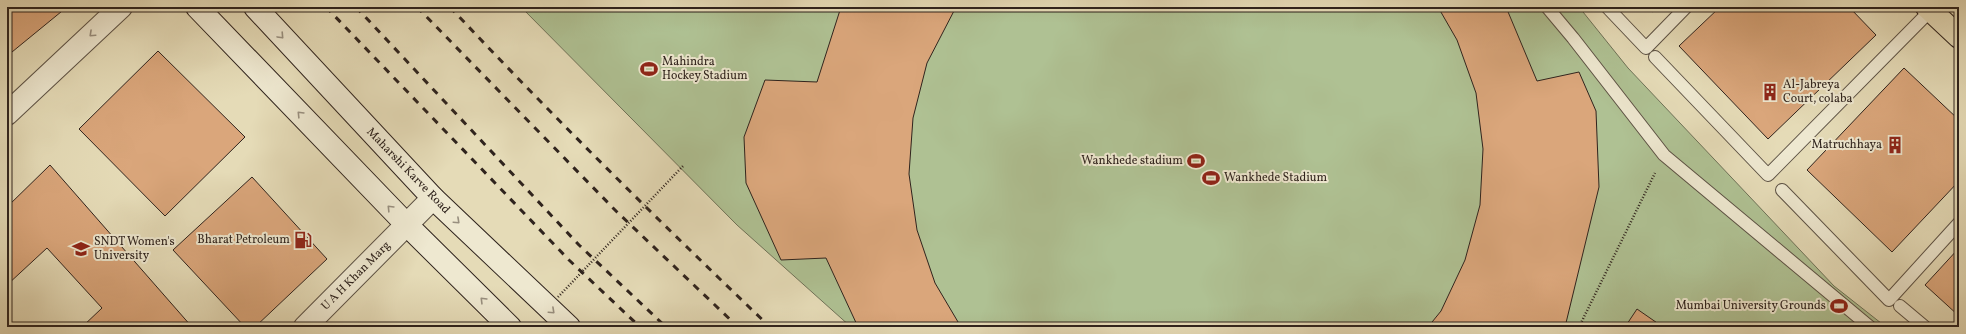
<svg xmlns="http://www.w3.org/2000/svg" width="1966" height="334" font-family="Vollkorn,serif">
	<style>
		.green { fill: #afc193; stroke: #6f7258 }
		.building { fill: #daa67b; stroke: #2f231d }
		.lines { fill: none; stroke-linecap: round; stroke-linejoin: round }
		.service-casing { stroke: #5c5144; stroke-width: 14 }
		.minor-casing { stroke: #5c5144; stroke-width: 24 }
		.secondary-casing { stroke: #2f231d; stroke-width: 24 }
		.primary-casing { stroke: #2f231d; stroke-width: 24 }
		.path { stroke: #2f231d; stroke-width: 2.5; stroke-dasharray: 1 2; stroke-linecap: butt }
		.service { stroke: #eee8d0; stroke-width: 12 }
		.minor { stroke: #eee8d0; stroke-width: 22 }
		.secondary { stroke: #eee8d0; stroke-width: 22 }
		.primary { stroke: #e5dbb7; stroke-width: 22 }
		.rail { stroke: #2f231d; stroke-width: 3; stroke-dasharray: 7 7; stroke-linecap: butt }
		.path-bridge { stroke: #2f231d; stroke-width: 2.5; stroke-dasharray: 1 2; stroke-linecap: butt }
		.oneway { stroke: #988f7f }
		.labels { text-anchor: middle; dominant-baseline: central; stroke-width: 4; stroke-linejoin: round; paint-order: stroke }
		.poi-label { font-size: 12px; fill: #2f231d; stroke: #eee8d0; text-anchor: start }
		.street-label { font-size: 12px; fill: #2f231d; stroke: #eee8d0 }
	</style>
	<rect width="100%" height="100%" fill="#e5dbb7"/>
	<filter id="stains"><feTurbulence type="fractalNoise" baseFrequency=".005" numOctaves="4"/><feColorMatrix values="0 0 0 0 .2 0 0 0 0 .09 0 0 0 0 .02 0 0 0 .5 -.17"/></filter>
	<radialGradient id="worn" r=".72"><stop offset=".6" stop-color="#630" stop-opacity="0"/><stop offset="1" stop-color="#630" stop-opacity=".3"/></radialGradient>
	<!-- green -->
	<path class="green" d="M 521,7 L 1579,7 L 1628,68 L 1834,286 L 1886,327 L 851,327 L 737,225 Z"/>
	<!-- building -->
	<path class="building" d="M 7,7 L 67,7 L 12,52 L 7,46 Z
		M 841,7 L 956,7 L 927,63 L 913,118 L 909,174 L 917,230 L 935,283 L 961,327 L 858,327 L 826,258 L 781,260 L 746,183 L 744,137 L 765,80 L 817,82 Z
		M 1438,7 L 1506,7 L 1537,81 L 1579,72 L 1596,111 L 1599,187 L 1565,327 L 1428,327 L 1441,311 L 1465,260 L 1480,205 L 1483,149 L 1476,93 L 1457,40 Z
		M 1648,7 L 1658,7 L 1652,12 Z
		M 1720,7 L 1849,7 L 1876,35 L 1768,139 L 1679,46 Z
		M 158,51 L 245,137 L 165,216 L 79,129 Z
		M 1904,68 L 1959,120 L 1959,181 L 1892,252 L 1807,170 Z
		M 50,165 L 192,327 L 82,327 L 102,308 L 47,248 L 7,285 L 7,207 Z
		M 252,177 L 327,259 L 255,327 L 245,327 L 173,250 Z
		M 1959,248 L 1959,316 L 1925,285 Z
		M 1637,309 L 1663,327 L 1625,327 Z"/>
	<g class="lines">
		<!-- service casing -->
		<g class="service-casing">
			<path id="service" d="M 1547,7 L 1573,38 L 1664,155 L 1870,327
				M 1607,7 L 1646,48 L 1686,7
				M 1655,57 L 1768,175 L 1931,10
				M 1782,190 L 1889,300 L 1959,223
				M 1900,306 L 1925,327"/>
		</g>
		<!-- minor casing -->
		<g class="minor-casing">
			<path id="minor" d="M 7,114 L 121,7
				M 305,327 L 433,198"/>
		</g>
		<!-- secondary casing -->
		<g class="secondary-casing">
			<path id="secondary" d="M 197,7 L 407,225 L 510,327
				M 255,7 L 433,198 L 569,327"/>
		</g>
		<!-- primary casing -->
		<g class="primary-casing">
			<path id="primary" d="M 1927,7 L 1959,37"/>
		</g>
		<!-- path -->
		<path class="path" d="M 1579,327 L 1655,173"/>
		<!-- service -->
		<use href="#service" class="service"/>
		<!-- minor -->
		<use href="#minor" class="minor"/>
		<!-- secondary -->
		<use href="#secondary" class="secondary"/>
		<!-- primary -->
		<use href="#primary" class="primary"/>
		<!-- rail -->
		<path class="rail" d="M 326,7 L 569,260 L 640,327
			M 356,7 L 579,245 L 666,327
			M 417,7 L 616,211 L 738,327
			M 450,7 C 553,117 661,223 770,327"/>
		<!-- path-bridge -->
		<path class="path-bridge" d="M 558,297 L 683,166"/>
	</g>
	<!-- one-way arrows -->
	<defs><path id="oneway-chevron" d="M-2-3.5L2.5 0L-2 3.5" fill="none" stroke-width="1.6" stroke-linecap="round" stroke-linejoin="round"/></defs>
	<g class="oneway">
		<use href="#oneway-chevron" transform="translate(92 34) rotate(137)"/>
		<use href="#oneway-chevron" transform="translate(281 36) rotate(47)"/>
		<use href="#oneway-chevron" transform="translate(300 114) rotate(-134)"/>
		<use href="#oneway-chevron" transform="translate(390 208) rotate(-134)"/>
		<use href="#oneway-chevron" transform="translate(457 221) rotate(43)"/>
		<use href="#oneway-chevron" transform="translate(483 300) rotate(-135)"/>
		<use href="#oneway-chevron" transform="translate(552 311) rotate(43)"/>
	</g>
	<!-- icons -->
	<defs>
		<g id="stadium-bare" transform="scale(1.38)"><path d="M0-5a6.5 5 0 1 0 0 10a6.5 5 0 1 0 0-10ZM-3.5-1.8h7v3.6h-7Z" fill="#8f2418" stroke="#eee8d0" stroke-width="2.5" paint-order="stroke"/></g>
		<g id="building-bare" transform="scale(1.38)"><path d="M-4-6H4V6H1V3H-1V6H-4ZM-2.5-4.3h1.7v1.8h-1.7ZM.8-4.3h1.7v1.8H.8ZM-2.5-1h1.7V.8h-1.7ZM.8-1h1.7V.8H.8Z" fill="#8f2418" stroke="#eee8d0" stroke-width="2.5" paint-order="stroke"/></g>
		<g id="fuel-bare" transform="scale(1.38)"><path d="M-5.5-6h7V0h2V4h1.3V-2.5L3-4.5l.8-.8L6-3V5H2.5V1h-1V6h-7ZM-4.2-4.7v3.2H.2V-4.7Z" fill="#8f2418" stroke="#eee8d0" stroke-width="2.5" paint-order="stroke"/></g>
		<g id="university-bare" transform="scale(1.38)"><path d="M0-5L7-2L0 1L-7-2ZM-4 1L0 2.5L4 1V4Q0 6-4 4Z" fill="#8f2418" stroke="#eee8d0" stroke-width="2.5" paint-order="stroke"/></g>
	</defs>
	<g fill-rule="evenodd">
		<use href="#stadium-bare" x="649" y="69"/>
		<use href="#building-bare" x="1770" y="92"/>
		<use href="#building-bare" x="1895" y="145"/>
		<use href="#stadium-bare" x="1196" y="161"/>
		<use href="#stadium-bare" x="1211" y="178"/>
		<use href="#fuel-bare" x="303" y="240"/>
		<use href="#university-bare" x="81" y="249"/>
		<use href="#stadium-bare" x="1839" y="306"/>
	</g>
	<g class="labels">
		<!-- poi labels -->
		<g class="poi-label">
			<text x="662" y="62">Mahindra<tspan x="662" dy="14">Hockey Stadium</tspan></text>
			<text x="1783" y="85">Al-Jabreya<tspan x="1783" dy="14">Court, colaba</tspan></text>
			<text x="1882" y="145" text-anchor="end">Matruchhaya</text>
			<text x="1183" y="161" text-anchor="end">Wankhede stadium</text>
			<text x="1224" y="178">Wankhede Stadium</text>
			<text x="290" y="240" text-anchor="end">Bharat Petroleum</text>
			<text x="94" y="242">SNDT Women's<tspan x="94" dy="14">University</tspan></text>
			<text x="1826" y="306" text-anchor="end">Mumbai University Grounds</text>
		</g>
		<!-- street labels -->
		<g class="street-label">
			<text transform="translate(408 171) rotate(46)">Maharshi Karve Road</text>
			<text transform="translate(356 276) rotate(-45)">U A H Khan Marg</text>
		</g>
	</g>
	<!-- margin -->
	<rect width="1966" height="334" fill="none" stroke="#e5dbb7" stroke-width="24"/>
	<rect x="8" y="8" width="1950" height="318" fill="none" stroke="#2f231d" stroke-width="2"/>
	<rect x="12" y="12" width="1942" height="310" fill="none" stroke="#2f231d"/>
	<rect width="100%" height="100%" filter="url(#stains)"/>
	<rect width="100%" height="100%" fill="url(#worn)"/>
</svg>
